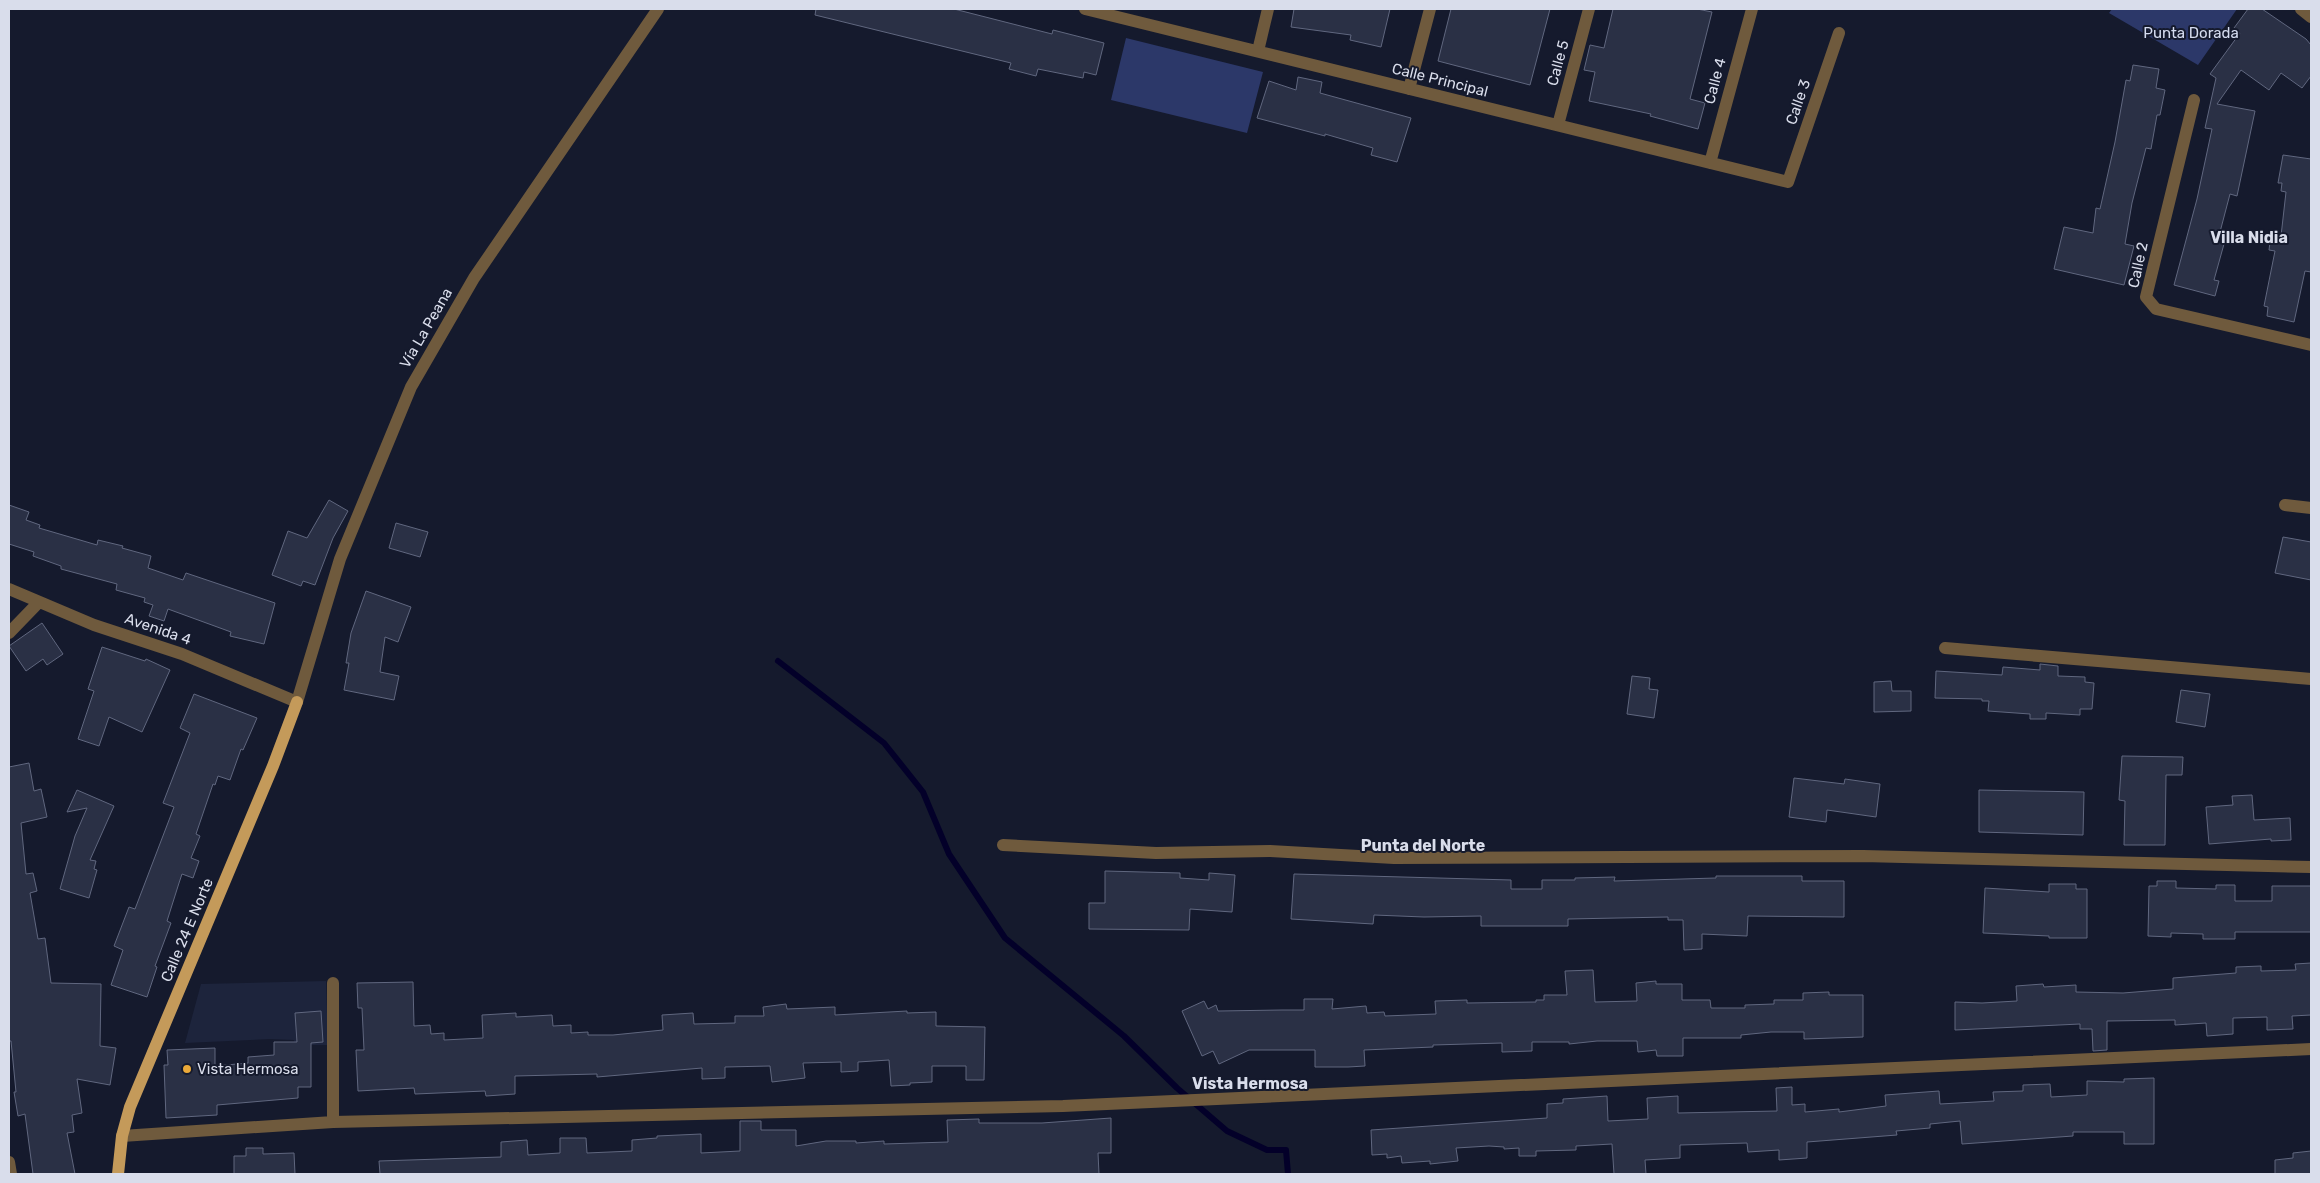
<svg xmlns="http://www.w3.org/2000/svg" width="2320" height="1183" font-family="Rubik,sans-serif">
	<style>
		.built { fill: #1d243c }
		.green { fill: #2c3869 }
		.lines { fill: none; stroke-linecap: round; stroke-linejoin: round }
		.stream { stroke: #030029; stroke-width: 6 }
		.building { fill: #2a3045; stroke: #60677f }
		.minor { stroke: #6f5a3d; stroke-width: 12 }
		.major { stroke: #c49a5a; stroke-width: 12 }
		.poi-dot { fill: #eba939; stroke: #151a2d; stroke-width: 2 }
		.labels { text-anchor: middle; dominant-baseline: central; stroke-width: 4; stroke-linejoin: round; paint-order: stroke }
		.park-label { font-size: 15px; fill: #d5dcf0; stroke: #151a2d }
		.street-label { font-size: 15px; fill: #d9ddeb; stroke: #151a2d }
		.poi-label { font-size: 15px; fill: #d9ddeb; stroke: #151a2d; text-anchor: start }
		.neighbourhood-label { font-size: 16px; font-weight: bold; fill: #d9ddeb; stroke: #151a2d }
	</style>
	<rect width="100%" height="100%" fill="#151a2d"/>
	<!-- built -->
	<path class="built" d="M 326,981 L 328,1045 L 295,1045 L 294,1040 L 270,1039 L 185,1043 L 201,984 Z"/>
	<!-- green -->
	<path class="green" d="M 2112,9 L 2237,9 L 2198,65 L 2109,13 Z
		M 1126,38 L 1263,72 L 1247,133 L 1111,100 Z"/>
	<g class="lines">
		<!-- stream -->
		<path class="stream" d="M 778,661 L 884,743 L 923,792 L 949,854 L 1005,938 L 1124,1036 L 1177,1088 L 1227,1131 L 1267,1150 L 1286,1150 L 1288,1174"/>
	</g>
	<!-- building -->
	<path class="building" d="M 816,9 L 954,9 L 1052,34 L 1053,30 L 1104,43 L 1096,75 L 1084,72 L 1083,78 L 1038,69 L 1036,76 L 1009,69 L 1011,63 L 815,15 Z
		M 1294,9 L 1390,9 L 1381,47 L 1350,40 L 1351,35 L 1291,27 Z
		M 1451,9 L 1550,9 L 1530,85 L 1438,61 Z
		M 1613,9 L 1697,9 L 1712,12 L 1690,99 L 1705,103 L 1698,129 L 1650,116 L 1651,114 L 1589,101 L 1595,72 L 1584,70 L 1590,45 L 1604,48 Z
		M 2248,9 L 2262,9 L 2306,39 L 2311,45 L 2311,76 L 2302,88 L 2281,73 L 2269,90 L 2241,70 L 2217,104 L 2255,111 L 2237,196 L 2230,194 L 2220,232 L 2224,233 L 2221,243 L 2224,244 L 2214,280 L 2219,281 L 2215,296 L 2174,285 L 2197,199 L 2212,129 L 2205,128 L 2216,78 L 2210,74 L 2240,33 L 2234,28 Z
		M 2133,65 L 2159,69 L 2156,88 L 2165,90 L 2160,115 L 2157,115 L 2151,149 L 2146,148 L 2132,203 L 2125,244 L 2134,246 L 2124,285 L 2054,269 L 2064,227 L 2093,233 L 2096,208 L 2100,209 L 2115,142 L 2126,80 L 2130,81 Z
		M 1298,77 L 1322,82 L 1320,93 L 1411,118 L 1397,162 L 1371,155 L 1373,148 L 1325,134 L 1325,136 L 1257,118 L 1269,81 L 1296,90 Z
		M 2283,155 L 2311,159 L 2311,272 L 2305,271 L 2294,322 L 2267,316 L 2268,307 L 2264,306 L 2275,251 L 2269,250 L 2271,234 L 2281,236 L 2286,192 L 2281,191 L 2282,183 L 2278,183 Z
		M 329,500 L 348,511 L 333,538 L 315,585 L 303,581 L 301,586 L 272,575 L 288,531 L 307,538 Z
		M 9,505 L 29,512 L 26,520 L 40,525 L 39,528 L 97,545 L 98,540 L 123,546 L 122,548 L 151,556 L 148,568 L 183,580 L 186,573 L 275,603 L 264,644 L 230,636 L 231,632 L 168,609 L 164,621 L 149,616 L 153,605 L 144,602 L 145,598 L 116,590 L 117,584 L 61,569 L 61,566 L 33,556 L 34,552 L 9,544 Z
		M 396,523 L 428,532 L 420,557 L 389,548 Z
		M 2283,537 L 2311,542 L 2311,580 L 2275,573 Z
		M 366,591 L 411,607 L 398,642 L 385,637 L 380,672 L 399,676 L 394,700 L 344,690 L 349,663 L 346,663 L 351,633 Z
		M 42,623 L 63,654 L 47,665 L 43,659 L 26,671 L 9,646 Z
		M 102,647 L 145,661 L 146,659 L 170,670 L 142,732 L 109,717 L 99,746 L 78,739 L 94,691 L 88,689 Z
		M 2040,664 L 2058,666 L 2058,676 L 2085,677 L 2085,682 L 2094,683 L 2092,709 L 2080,709 L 2080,715 L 2046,713 L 2046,719 L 2030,719 L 2030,714 L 1988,711 L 1989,701 L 1982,701 L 1982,699 L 1935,698 L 1936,671 L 2002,675 L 2003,667 L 2040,670 Z
		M 1632,676 L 1650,678 L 1649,689 L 1658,690 L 1654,718 L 1627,714 Z
		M 1891,681 L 1892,691 L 1911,691 L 1911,711 L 1874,712 L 1874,682 Z
		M 2181,690 L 2210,694 L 2205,727 L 2176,722 Z
		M 194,694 L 257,718 L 243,750 L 241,749 L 230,780 L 218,776 L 215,785 L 213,784 L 196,834 L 200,836 L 191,858 L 199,861 L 193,878 L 182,874 L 179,883 L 167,921 L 171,923 L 155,966 L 157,967 L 147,997 L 111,985 L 123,950 L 114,946 L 129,907 L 135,909 L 174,807 L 163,803 L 190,733 L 180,728 Z
		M 2122,756 L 2183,757 L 2182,775 L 2166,775 L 2165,845 L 2124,845 L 2125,801 L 2119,800 Z
		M 29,763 L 34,791 L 41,789 L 47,817 L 21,823 L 26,874 L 33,873 L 37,891 L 30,893 L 38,939 L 45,938 L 51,983 L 101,984 L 100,1046 L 116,1048 L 110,1085 L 77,1079 L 82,1113 L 72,1115 L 74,1132 L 67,1133 L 75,1174 L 33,1174 L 25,1114 L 18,1116 L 14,1092 L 16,1092 L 11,1041 L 9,1041 L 9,767 Z
		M 1794,778 L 1844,784 L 1845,779 L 1880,784 L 1876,817 L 1827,810 L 1826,822 L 1789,817 Z
		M 77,790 L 114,806 L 90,860 L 96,861 L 94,869 L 97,870 L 89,898 L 60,889 L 75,836 L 87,808 L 67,812 Z
		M 1979,790 L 2084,792 L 2083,835 L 1979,832 Z
		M 2252,795 L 2254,820 L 2290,818 L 2291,840 L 2271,841 L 2271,839 L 2209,844 L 2206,807 L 2233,805 L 2232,796 Z
		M 1105,871 L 1180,873 L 1180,878 L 1209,880 L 1209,873 L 1235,875 L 1232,912 L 1190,909 L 1189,930 L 1089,929 L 1089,903 L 1105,903 Z
		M 1294,874 L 1511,880 L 1511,889 L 1542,889 L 1542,880 L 1575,880 L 1575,878 L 1615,877 L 1614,881 L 1716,878 L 1716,876 L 1802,876 L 1802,881 L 1844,881 L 1844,917 L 1748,916 L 1747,936 L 1702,934 L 1702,949 L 1684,950 L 1683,920 L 1668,920 L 1668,917 L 1568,919 L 1568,926 L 1481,926 L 1481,916 L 1424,917 L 1374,915 L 1373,924 L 1291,919 Z
		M 2157,881 L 2176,881 L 2176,888 L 2216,889 L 2216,885 L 2235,885 L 2235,901 L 2272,901 L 2272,886 L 2311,886 L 2311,932 L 2235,932 L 2235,939 L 2203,939 L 2203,934 L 2171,933 L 2171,937 L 2148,936 L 2149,886 L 2157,886 Z
		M 2049,884 L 2076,884 L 2076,889 L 2087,889 L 2087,938 L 2049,938 L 2049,936 L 1983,933 L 1985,888 L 2049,892 Z
		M 2311,963 L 2311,1015 L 2292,1016 L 2293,1029 L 2267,1030 L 2267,1017 L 2233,1018 L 2233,1034 L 2207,1036 L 2206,1023 L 2175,1025 L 2175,1020 L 2107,1021 L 2107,1050 L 2093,1051 L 2092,1029 L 2080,1029 L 2080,1024 L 1955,1030 L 1955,1002 L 1982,1003 L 2017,1001 L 2016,986 L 2043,984 L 2044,987 L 2076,985 L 2076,992 L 2123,993 L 2173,989 L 2173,978 L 2236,973 L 2236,967 L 2261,966 L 2261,971 L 2296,970 L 2295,964 Z
		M 1593,970 L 1595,1002 L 1637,1001 L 1636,983 L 1656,981 L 1656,984 L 1682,984 L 1682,1000 L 1710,1000 L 1711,1008 L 1745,1008 L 1745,1005 L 1774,1004 L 1774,1000 L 1803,1000 L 1803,993 L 1829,992 L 1829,995 L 1863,995 L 1863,1037 L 1804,1039 L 1804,1032 L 1771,1032 L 1741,1035 L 1741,1038 L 1683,1038 L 1683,1056 L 1657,1056 L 1656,1050 L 1638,1052 L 1637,1041 L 1597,1041 L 1569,1044 L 1569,1042 L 1532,1042 L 1532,1051 L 1502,1052 L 1502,1043 L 1433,1045 L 1433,1047 L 1364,1050 L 1365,1066 L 1348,1067 L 1315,1067 L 1315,1050 L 1249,1050 L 1219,1064 L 1213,1051 L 1202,1056 L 1182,1011 L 1204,1001 L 1208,1009 L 1216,1005 L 1218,1011 L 1282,1010 L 1304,1010 L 1304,999 L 1333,999 L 1332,1009 L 1366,1006 L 1367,1013 L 1384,1012 L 1385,1016 L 1436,1014 L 1435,1001 L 1467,1000 L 1467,1003 L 1536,1002 L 1536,1000 L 1544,1000 L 1544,995 L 1567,995 L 1565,971 Z
		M 413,982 L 414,1026 L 430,1025 L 431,1034 L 444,1033 L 444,1040 L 483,1038 L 482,1015 L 516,1013 L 516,1017 L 552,1015 L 553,1026 L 571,1025 L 571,1033 L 588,1032 L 588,1035 L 613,1035 L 663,1030 L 662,1015 L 693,1013 L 694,1024 L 735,1023 L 735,1016 L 764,1016 L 763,1007 L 786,1004 L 787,1009 L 835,1007 L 835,1015 L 907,1011 L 907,1013 L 936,1012 L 936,1026 L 985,1027 L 984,1080 L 966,1080 L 966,1066 L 932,1066 L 932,1082 L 910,1083 L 910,1085 L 891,1086 L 889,1060 L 858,1062 L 858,1071 L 841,1072 L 841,1062 L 803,1063 L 805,1078 L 772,1082 L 770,1066 L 725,1067 L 725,1078 L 702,1079 L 702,1068 L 597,1077 L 597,1074 L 515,1076 L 515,1094 L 486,1096 L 485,1091 L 415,1094 L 414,1088 L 358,1091 L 356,1050 L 364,1050 L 362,1008 L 358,1008 L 357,983 Z
		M 321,1011 L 323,1042 L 311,1043 L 311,1087 L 298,1087 L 298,1098 L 217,1105 L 217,1115 L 166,1118 L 164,1065 L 168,1065 L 167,1050 L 215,1048 L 215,1066 L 248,1063 L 248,1057 L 274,1055 L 274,1042 L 297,1042 L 295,1013 Z
		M 2154,1078 L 2154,1144 L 2124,1144 L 2124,1132 L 2073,1132 L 2073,1136 L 1962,1144 L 1960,1121 L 1930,1124 L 1930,1128 L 1896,1131 L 1897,1135 L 1807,1142 L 1807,1158 L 1779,1160 L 1779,1150 L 1748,1152 L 1747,1143 L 1680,1145 L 1680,1158 L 1645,1160 L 1646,1174 L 1614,1174 L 1612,1144 L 1576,1146 L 1576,1150 L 1536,1151 L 1536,1156 L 1519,1156 L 1519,1148 L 1504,1149 L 1504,1147 L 1489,1146 L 1456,1148 L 1458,1161 L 1430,1164 L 1430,1161 L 1402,1163 L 1401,1156 L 1387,1158 L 1387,1154 L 1372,1155 L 1371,1130 L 1547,1118 L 1547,1104 L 1563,1103 L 1563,1099 L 1607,1096 L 1608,1121 L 1648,1119 L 1647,1098 L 1678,1096 L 1678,1113 L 1777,1111 L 1776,1088 L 1792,1087 L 1792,1105 L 1805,1104 L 1805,1112 L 1839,1109 L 1839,1112 L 1886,1106 L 1885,1095 L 1939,1091 L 1940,1104 L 1994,1101 L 1993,1092 L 2023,1091 L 2023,1085 L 2050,1084 L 2051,1097 L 2087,1095 L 2087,1081 L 2124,1082 L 2124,1079 Z
		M 1111,1118 L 1111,1153 L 1098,1153 L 1099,1174 L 380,1174 L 379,1161 L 501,1157 L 501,1142 L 527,1140 L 528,1155 L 560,1153 L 560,1138 L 586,1138 L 587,1153 L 632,1151 L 632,1140 L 657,1138 L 657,1136 L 701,1134 L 701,1153 L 740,1151 L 740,1121 L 761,1121 L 761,1130 L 796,1130 L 796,1146 L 826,1141 L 856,1141 L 856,1143 L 884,1141 L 884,1144 L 948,1142 L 947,1120 L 979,1119 L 979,1123 L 1042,1123 Z
		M 246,1148 L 263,1148 L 263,1154 L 294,1153 L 295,1174 L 234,1174 L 234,1156 L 246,1156 Z
		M 2311,1151 L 2311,1174 L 2275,1174 L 2275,1160 L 2293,1158 L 2293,1153 Z"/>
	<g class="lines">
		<!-- minor -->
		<path class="minor" d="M 1085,9 L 1788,182 L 1839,33
			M 2301,9 L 2311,17
			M 1258,51 L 1268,9
			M 1409,89 L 1430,9
			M 2194,100 L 2146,297 L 2156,309 L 2311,345
			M 1558,125 L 1589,9
			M 1710,163 L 1752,9
			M 2285,505 L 2311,508
			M 9,589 L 94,625 L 182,654 L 297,702 L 340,559 L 411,387 L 474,278 L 658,9
			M 9,633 L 38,603
			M 1945,648 L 2311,679
			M 1003,845 L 1156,853 L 1270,851 L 1394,858 L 1863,856 L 2311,867
			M 333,983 L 333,1122
			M 122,1136 L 333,1122 L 1063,1106 L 2311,1049
			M 9,1162 L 11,1174"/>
		<!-- major -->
		<path class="major" d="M 118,1174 L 122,1136 L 130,1107 L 273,766 L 297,702"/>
	</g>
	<!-- markers -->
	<circle class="poi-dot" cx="187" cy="1069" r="5"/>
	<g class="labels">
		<!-- park labels -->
		<g class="park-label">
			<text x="2191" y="33">Punta Dorada</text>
		</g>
		<!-- street labels -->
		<g class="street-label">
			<text transform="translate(1558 63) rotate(-75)">Calle 5</text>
			<text transform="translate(1440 80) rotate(14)">Calle Principal</text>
			<text transform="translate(1715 81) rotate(-75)">Calle 4</text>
			<text transform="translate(1798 102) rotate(-71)">Calle 3</text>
			<text transform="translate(2138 265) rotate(-78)">Calle 2</text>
			<text transform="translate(426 328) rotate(-60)">Vía La Peana</text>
			<text transform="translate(158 629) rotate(19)">Avenida 4</text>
			<text transform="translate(187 930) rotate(-67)">Calle 24 E Norte</text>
		</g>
		<!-- poi labels -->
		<g class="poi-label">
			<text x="197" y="1069">Vista Hermosa</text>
		</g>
		<!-- neighbourhood labels -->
		<g class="neighbourhood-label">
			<text x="2249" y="237">Villa Nidia</text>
			<text x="1423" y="845">Punta del Norte</text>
			<text x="1250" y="1083">Vista Hermosa</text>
		</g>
	</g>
	<!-- border -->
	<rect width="2320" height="1183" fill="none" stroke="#d9ddeb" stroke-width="20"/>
</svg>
